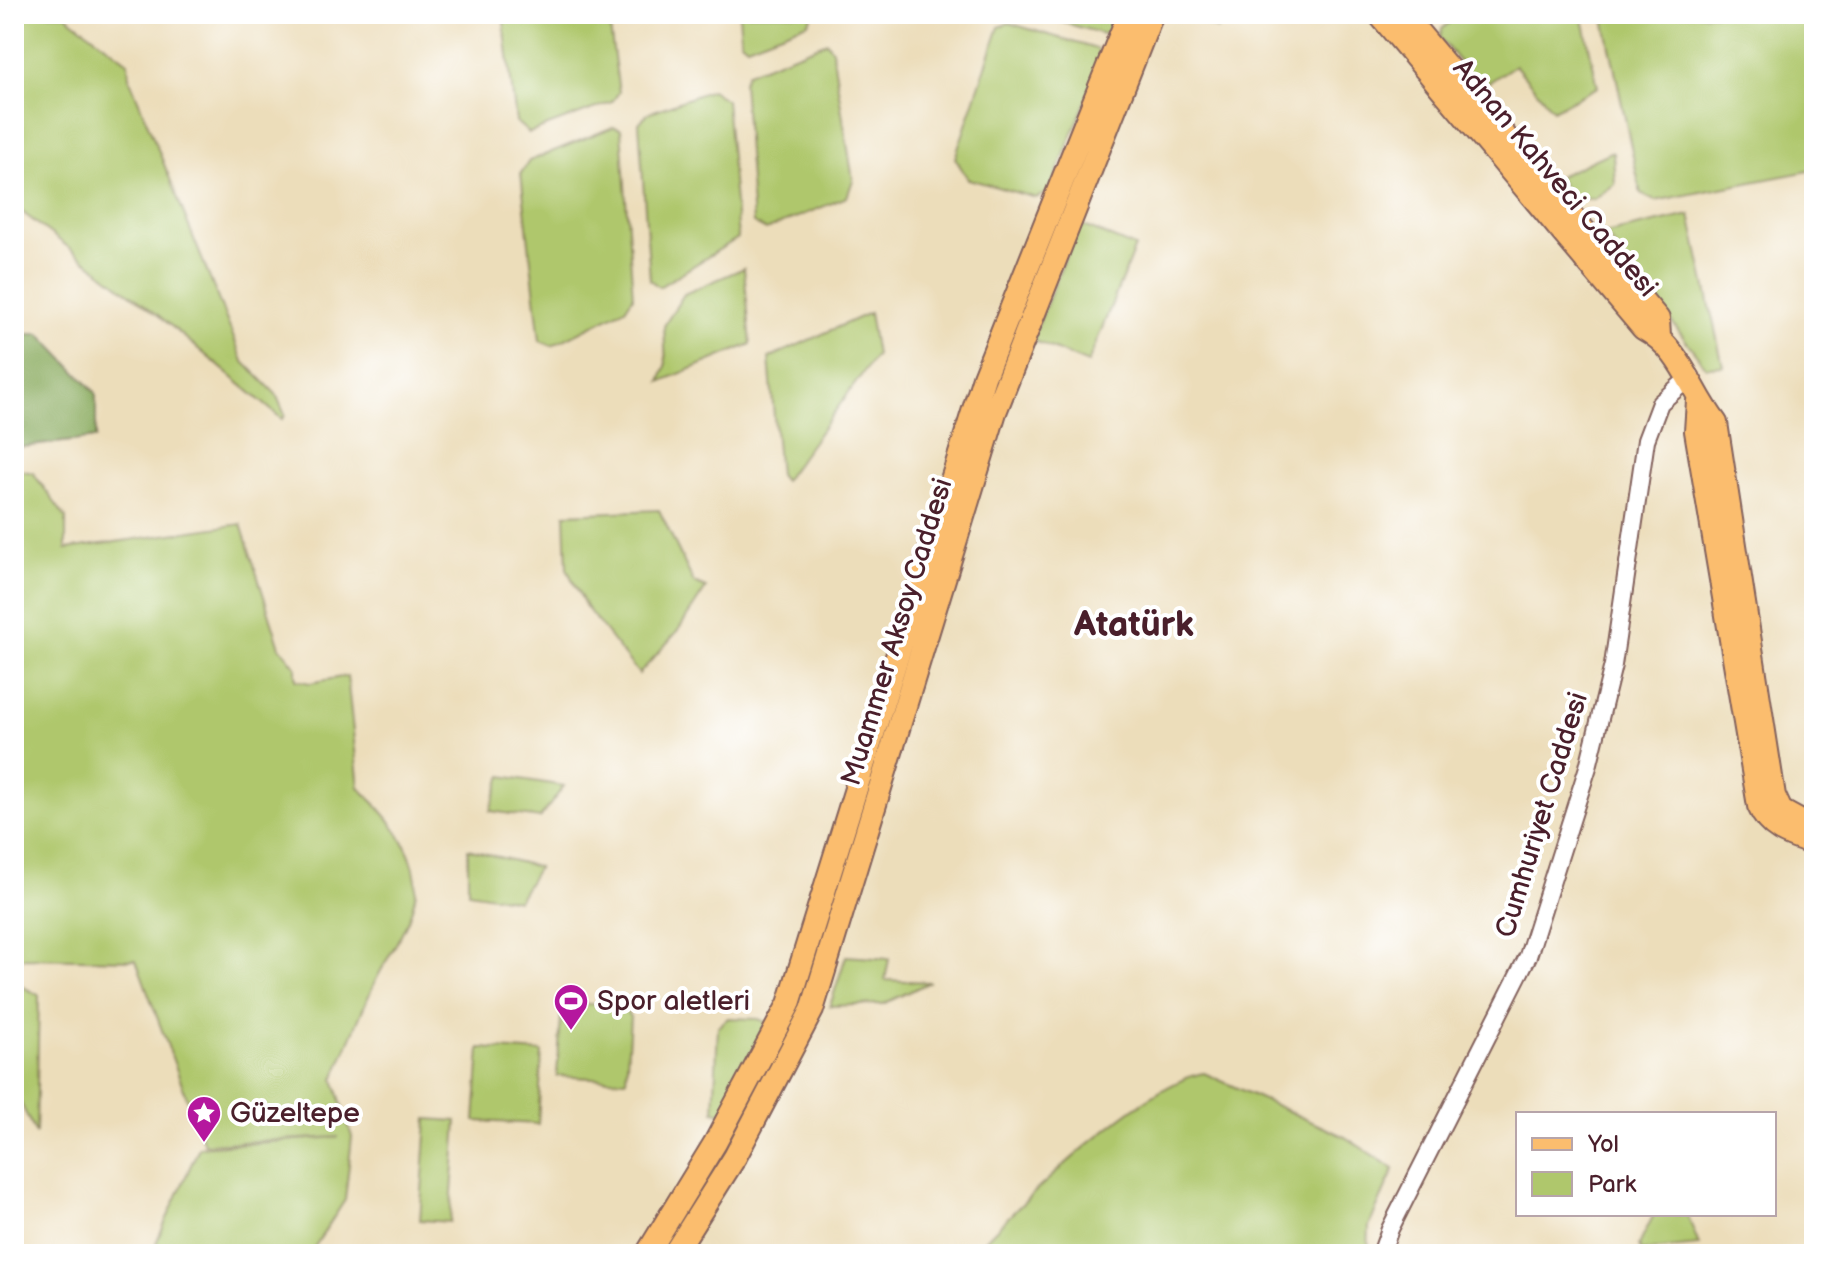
<svg xmlns="http://www.w3.org/2000/svg" width="1828" height="1268" font-family="'Balsamiq Sans',sans-serif">
	<style>
		.green { fill: #afc76c; stroke: #7c734c; stroke-width: 2 }
		.forest { fill: #8bac60; stroke: #6a6646; stroke-width: 2 }
		.lines { fill: none; stroke-linecap: round; stroke-linejoin: round }
		.minor-casing { stroke: #83625d; stroke-width: 20 }
		.major-casing { stroke: #83625d; stroke-width: 26 }
		.minor { stroke: #fff; stroke-width: 16 }
		.major { stroke: #fbbd6e; stroke-width: 22 }
		.labels { text-anchor: middle; dominant-baseline: central; stroke-width: 8; stroke-linejoin: round; paint-order: stroke }
		.street-label { font-size: 28px; fill: #4a1f2b; stroke: #fff }
		.poi-label { font-size: 28px; fill: #4a1f2b; stroke: #fff; text-anchor: start }
		.district-label { font-size: 36px; font-weight: bold; fill: #4a1f2b; stroke: #fff }
	</style>
	<rect width="100%" height="100%" fill="#fff"/>
	<filter id="ink" filterUnits="userSpaceOnUse"><feTurbulence type="fractalNoise" baseFrequency=".0125" numOctaves="2"/><feDisplacementMap in="SourceGraphic" scale="16" xChannelSelector="R" yChannelSelector="G"/><feConvolveMatrix kernelMatrix="1 2 1 2 8 2 1 2 1" color-interpolation-filters="sRGB"/></filter>
	<filter id="wash" filterUnits="userSpaceOnUse"><feTurbulence type="fractalNoise" baseFrequency=".006" numOctaves="4" result="noise"/><feDisplacementMap in="SourceGraphic" scale="32" xChannelSelector="R" yChannelSelector="G"/><feGaussianBlur stdDeviation="1.8" result="paint"/><feColorMatrix in="noise" values="0 0 0 0 0 0 0 0 0 0 0 0 0 0 0 0 0 1.4 0 .05"/><feComposite in="paint" operator="in"/></filter>
	<g filter="url(#wash)">
		<rect width="100%" height="100%" fill="#ecddba"/>
		<!-- green -->
		<path class="green" d="M 14,14 L 64,14 L 128,62 L 129,77 L 243,361 L 276,394 L 285,415 L 282,419 L 158,315 L 14,206 Z
			M 503,14 L 608,14 L 619,92 L 612,102 L 529,133 L 516,122 Z
			M 739,14 L 814,14 L 808,23 L 747,46 L 741,41 Z
			M 1033,14 L 1123,14 L 1116,30 L 1103,34 Z
			M 1180,14 L 1223,14 L 1217,29 Z
			M 1459,14 L 1582,14 L 1598,87 L 1553,110 L 1515,65 L 1488,83 L 1474,80 L 1440,38 L 1442,29 Z
			M 1603,14 L 1814,14 L 1814,170 L 1655,201 L 1641,194 Z
			M 1009,23 L 1097,49 L 1103,58 L 1049,192 L 1036,198 L 968,179 L 955,158 L 999,27 Z
			M 827,42 L 832,50 L 853,180 L 847,197 L 766,230 L 753,223 L 743,82 L 747,73 Z
			M 711,90 L 726,100 L 738,238 L 659,287 L 650,280 L 639,123 L 648,113 Z
			M 613,127 L 621,129 L 633,297 L 625,309 L 552,346 L 540,341 L 521,173 L 529,161 Z
			M 1610,152 L 1613,153 L 1615,184 L 1594,199 L 1572,198 L 1557,177 Z
			M 1690,215 L 1723,366 L 1706,367 L 1605,234 Z
			M 1079,224 L 1135,247 L 1088,363 L 1032,340 Z
			M 744,268 L 751,344 L 660,382 L 666,366 L 664,326 L 684,294 Z
			M 869,313 L 876,355 L 784,481 L 779,475 L 769,358 Z
			M 14,469 L 33,473 L 66,518 L 66,549 L 241,524 L 280,647 L 296,667 L 296,680 L 310,683 L 347,676 L 359,787 C 384,812 412,842 416,880 C 419,914 389,953 375,982 C 360,1014 348,1046 334,1079 L 352,1137 L 345,1200 L 310,1254 L 160,1254 L 156,1243 L 199,1147 L 339,1137 L 204,1144 L 136,960 L 17,958 L 21,986 L 39,995 L 36,1134 L 14,1090 Z
			M 659,510 L 694,583 L 706,588 L 677,632 L 639,674 L 586,607 L 567,569 L 565,514 Z
			M 878,753 L 880,755 L 807,995 L 802,993 Z
			M 502,776 L 564,786 L 540,818 L 490,811 Z
			M 468,849 L 538,867 L 518,900 L 468,892 Z
			M 846,956 L 889,959 L 885,980 L 930,982 L 883,1004 L 830,1006 Z
			M 572,1003 L 623,1006 L 630,1017 L 626,1080 L 557,1076 L 561,1016 Z
			M 728,1018 L 759,1019 L 769,1024 L 722,1113 L 714,1111 L 718,1027 Z
			M 784,1035 L 789,1039 L 720,1166 L 665,1254 L 657,1254 Z
			M 480,1048 L 542,1052 L 538,1124 L 475,1121 Z
			M 1204,1073 L 1345,1137 L 1394,1169 L 1369,1226 L 1368,1254 L 972,1254 C 1017,1207 1143,1083 1204,1073 Z
			M 427,1119 L 457,1121 L 450,1222 L 420,1220 Z
			M 1654,1214 L 1687,1214 L 1699,1245 L 1641,1251 L 1639,1245 Z"/>
		<!-- forest -->
		<path class="forest" d="M 14,334 L 40,334 L 96,393 L 96,438 L 14,448 Z"/>
	</g>
	<g filter="url(#ink)">
		<g class="lines">
			<!-- minor casing -->
			<g class="minor-casing">
				<path id="minor" d="M 14,1252 L 19,1254
					M 1381,1254 L 1390,1229 L 1528,956 L 1588,767 L 1613,665 L 1646,440 L 1660,403 L 1691,376"/>
			</g>
			<!-- major casing -->
			<g class="major-casing">
				<path id="major" d="M 1379,14 L 1643,328 C 1682,349 1690,390 1716,423 L 1774,796 L 1781,811 L 1814,829
					M 1403,14 L 1658,319 L 1659,337
					M 1698,401 L 1696,431 L 1759,806 C 1769,830 1790,836 1814,844
					M 647,1254 L 715,1143 L 789,1004 L 984,377 L 1129,14
					M 674,1254 L 735,1157 L 812,1010 L 995,412 L 1152,14"/>
			</g>
			<!-- minor -->
			<use href="#minor" class="minor"/>
			<!-- major -->
			<use href="#major" class="major"/>
		</g>
	</g>
	<!-- icons -->
	<defs>
		<g id="stadium-pin" transform="scale(1.8)"><path d="M0 17L-7.5 6A9.5 9.5 0 1 1 7.5 6Z" fill="#b5179e" stroke="#fff"/><path d="M0-5a6.5 5 0 1 0 0 10a6.5 5 0 1 0 0-10ZM-3.5-1.8h7v3.6h-7Z" fill="#fff"/></g>
		<g id="sight-pin" transform="scale(1.8)"><path d="M0 17L-7.5 6A9.5 9.5 0 1 1 7.5 6Z" fill="#b5179e" stroke="#fff"/><path d="M0-6L1.8-2.2L6-1.7L2.9 1.2L3.7 5.4L0 3.3L-3.7 5.4L-2.9 1.2L-6-1.7L-1.8-2.2Z" fill="#fff"/></g>
	</defs>
	<g fill-rule="evenodd">
		<use href="#stadium-pin" x="571" y="1001"/>
		<use href="#sight-pin" x="204" y="1113"/>
	</g>
	<g class="labels">
		<!-- street labels -->
		<g class="street-label">
			<text transform="translate(1555 178) rotate(50)">Adnan Kahveci Caddesi</text>
			<text transform="translate(897 632) rotate(-73)">Muammer Aksoy Caddesi</text>
			<text transform="translate(1542 815) rotate(-73)">Cumhuriyet Caddesi</text>
		</g>
		<!-- poi labels -->
		<g class="poi-label">
			<text x="597" y="1001">Spor aletleri</text>
			<text x="230" y="1113">Güzeltepe</text>
		</g>
		<!-- district labels -->
		<g class="district-label">
			<text x="1134" y="625">Atatürk</text>
		</g>
	</g>
	<!-- margin -->
	<rect width="1828" height="1268" fill="none" stroke="#fff" stroke-width="48"/>
	<!-- legend -->
	<rect x="1516" y="1112" width="260" height="104" fill="#ffffff" stroke="#b7a5aa" stroke-width="2"/>
	<rect x="1532" y="1138" width="40" height="12" fill="#fbbd6e" stroke="#b7a5aa" stroke-width="2"/>
	<text x="1588" y="1152" font-size="24" fill="#4a1f2b">Yol</text>
	<rect x="1532" y="1172" width="40" height="24" fill="#afc76c" stroke="#b7a5aa" stroke-width="2"/>
	<text x="1588" y="1192" font-size="24" fill="#4a1f2b">Park</text>
</svg>
